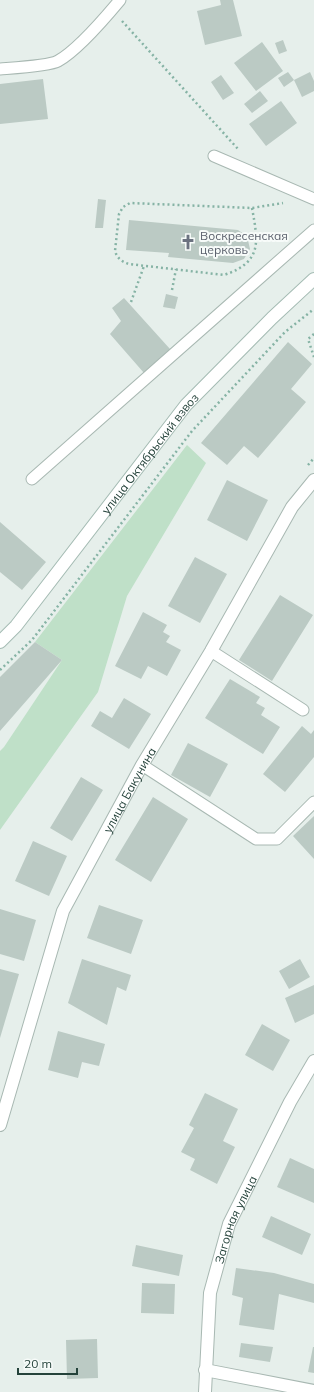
<svg xmlns="http://www.w3.org/2000/svg" width="314" height="1392" font-family="Mulish,sans-serif">
	<style>
		.green { fill: #bfe0c8 }
		.building { fill: #bbcac4 }
		.lines { fill: none; stroke-linecap: round; stroke-linejoin: round }
		.lane-casing { stroke: #a8b8b2; stroke-width: 13 }
		.street-casing { stroke: #a8b8b2; stroke-width: 14 }
		.secondary-casing { stroke: #a4bbb3; stroke-width: 14 }
		.path { stroke: #86b3a5; stroke-width: 2.5; stroke-dasharray: 2 3; stroke-linecap: butt }
		.lane { stroke: #fff; stroke-width: 11 }
		.street { stroke: #fff; stroke-width: 12 }
		.secondary { stroke: #fff; stroke-width: 12 }
		.labels { text-anchor: middle; dominant-baseline: central; stroke-width: 4; stroke-linejoin: round; paint-order: stroke }
		.worship-label { font-size: 12px; fill: #5b616d; stroke: #f7fbf9; text-anchor: start }
		.street-label { font-size: 12px; fill: #24423a; stroke: #f7fbf9 }
	</style>
	<rect width="100%" height="100%" fill="#e6efeb"/>
	<!-- green -->
	<path class="green" d="M 187,445 L 206,463 L 127,596 L 98,692 L 0,830 L 0,751 L 4,747 L 62,660 L 35,642 Z"/>
	<!-- building -->
	<path class="building" d="M 220,0 L 233,0 L 242,36 L 205,45 L 197,11 L 221,5 Z
		M 283,40 L 287,51 L 279,54 L 275,43 Z
		M 262,42 L 283,71 L 256,91 L 234,63 Z
		M 288,72 L 294,80 L 310,72 L 314,81 L 314,91 L 302,97 L 294,80 L 284,87 L 278,78 Z
		M 221,75 L 234,93 L 223,100 L 211,82 Z
		M 43,79 L 48,119 L 0,124 L 0,84 Z
		M 260,91 L 268,101 L 252,113 L 244,104 Z
		M 281,101 L 297,123 L 266,146 L 249,124 Z
		M 98,199 L 106,200 L 103,228 L 95,228 Z
		M 129,220 L 238,230 L 247,236 L 250,249 L 244,259 L 233,263 L 168,257 L 169,253 L 126,250 Z
		M 166,294 L 178,297 L 175,309 L 163,307 Z
		M 124,298 L 170,349 L 144,373 L 110,334 L 121,321 L 112,308 Z
		M 288,342 L 312,364 L 291,389 L 306,402 L 258,458 L 244,446 L 227,465 L 201,443 Z
		M 227,480 L 268,500 L 247,541 L 207,520 Z
		M 0,522 L 46,562 L 22,590 L 0,572 Z
		M 195,557 L 227,574 L 200,623 L 168,606 Z
		M 280,595 L 313,615 L 272,681 L 239,660 Z
		M 143,612 L 167,625 L 163,632 L 170,636 L 166,642 L 181,650 L 167,676 L 148,666 L 141,679 L 115,666 Z
		M 35,642 L 62,660 L 0,731 L 0,677 Z
		M 230,679 L 260,697 L 256,703 L 265,708 L 261,715 L 280,727 L 263,754 L 205,718 Z
		M 124,698 L 151,714 L 129,749 L 91,726 L 100,711 L 112,718 Z
		M 302,726 L 311,734 L 314,730 L 314,757 L 285,792 L 263,774 Z
		M 188,743 L 228,764 L 210,797 L 171,775 Z
		M 81,777 L 103,790 L 72,841 L 50,828 Z
		M 153,797 L 188,819 L 151,882 L 115,860 Z
		M 314,816 L 314,859 L 293,836 Z
		M 33,841 L 67,856 L 49,896 L 15,881 Z
		M 99,905 L 143,920 L 131,954 L 87,938 Z
		M 0,909 L 36,920 L 24,961 L 0,954 Z
		M 82,959 L 131,975 L 126,991 L 117,987 L 107,1025 L 68,1003 Z
		M 300,959 L 310,977 L 289,989 L 279,971 Z
		M 0,969 L 19,974 L 0,1038 Z
		M 314,985 L 314,1014 L 295,1023 L 285,998 Z
		M 262,1024 L 290,1040 L 273,1071 L 245,1055 Z
		M 58,1031 L 105,1044 L 99,1066 L 82,1062 L 78,1078 L 48,1070 Z
		M 205,1093 L 238,1109 L 223,1141 L 235,1147 L 217,1184 L 190,1170 L 195,1159 L 181,1152 L 194,1128 L 189,1125 Z
		M 290,1158 L 314,1169 L 314,1203 L 277,1187 Z
		M 271,1216 L 311,1234 L 302,1255 L 262,1237 Z
		M 136,1245 L 183,1255 L 179,1276 L 132,1266 Z
		M 236,1268 L 274,1273 L 314,1284 L 314,1303 L 279,1294 L 274,1330 L 239,1325 L 243,1298 L 232,1295 Z
		M 142,1283 L 175,1284 L 174,1314 L 141,1313 Z
		M 97,1339 L 98,1378 L 67,1379 L 66,1340 Z
		M 241,1343 L 273,1347 L 270,1362 L 239,1357 Z
		M 313,1347 L 314,1347 L 314,1373 L 308,1372 Z"/>
	<g class="lines">
		<!-- lane casing -->
		<g class="lane-casing">
			<path id="lane" d="M 0,69 C 12,68 49,66 58,61 C 78,50 105,18 120,0
				M 214,156 L 314,199
				M 32,479 L 314,230
				M 211,651 L 303,710
				M 142,765 L 256,839 L 277,839 L 314,802"/>
		</g>
		<!-- street casing -->
		<g class="street-casing">
			<g id="street">
				<path id="s1" d="M 0,1125 L 63,911 L 142,765 L 211,651 L 292,507 L 314,480"/>
				<path d="M 205,1370 L 314,1391"/>
				<path id="s2" d="M 205,1392 L 210,1293 L 229,1224 L 290,1102 L 314,1061"/>
			</g>
		</g>
		<!-- secondary casing -->
		<g class="secondary-casing">
			<g id="secondary">
				<path id="s3" d="M 0,642 L 16,626 L 186,405 L 272,318 L 314,279"/>
			</g>
		</g>
		<!-- path -->
		<path class="path" d="M 122,21 L 238,149
			M 252,208 C 258,241 263,262 224,275 L 129,264 C 122,262 117,258 115,251 L 119,214 L 123,207 L 130,203 L 252,208 L 283,203
			M 172,290 L 176,269
			M 131,302 L 144,266
			M 314,334 L 308,339 L 314,357
			M 308,465 L 314,458
			M 0,670 L 32,640 L 192,431 L 285,332 L 314,309"/>
		<!-- lane -->
		<use href="#lane" class="lane"/>
		<!-- street -->
		<use href="#street" class="street"/>
		<!-- secondary -->
		<use href="#secondary" class="secondary"/>
	</g>
	<!-- icons -->
	<defs>
		<g id="church-bare" transform="scale(1.2)"><path d="M-1.2-6h2.4v3.5h3.3v2.4h-3.3V6h-2.4V-.1h-3.3v-2.4h3.3Z" fill="#6b7280" stroke="#f7fbf9" stroke-width="2.5" paint-order="stroke"/></g>
	</defs>
	<g fill-rule="evenodd">
		<use href="#church-bare" x="188" y="242"/>
	</g>
	<g class="labels">
		<!-- worship labels -->
		<g class="worship-label">
			<text x="200" y="235">Воскресенская<tspan x="200" dy="14">церковь</tspan></text>
		</g>
		<!-- street labels -->
		<g class="street-label">
			<text stroke="none"><textPath href="#s3" startOffset="241">улица Октябрьский взвоз</textPath></text>
			<text stroke="none"><textPath href="#s1" startOffset="361">улица Бакунина</textPath></text>
			<text stroke="none"><textPath href="#s2" startOffset="177">Загорная улица</textPath></text>
		</g>
	</g>
	<!-- scale -->
	<path d="M18 1368v6h59v-6" fill="none" stroke="#24423a" stroke-width="2"/>
	<text x="24" y="1368" font-size="12" fill="#24423a" stroke="#f7fbf9" stroke-width="3" paint-order="stroke">20 m</text>
</svg>
